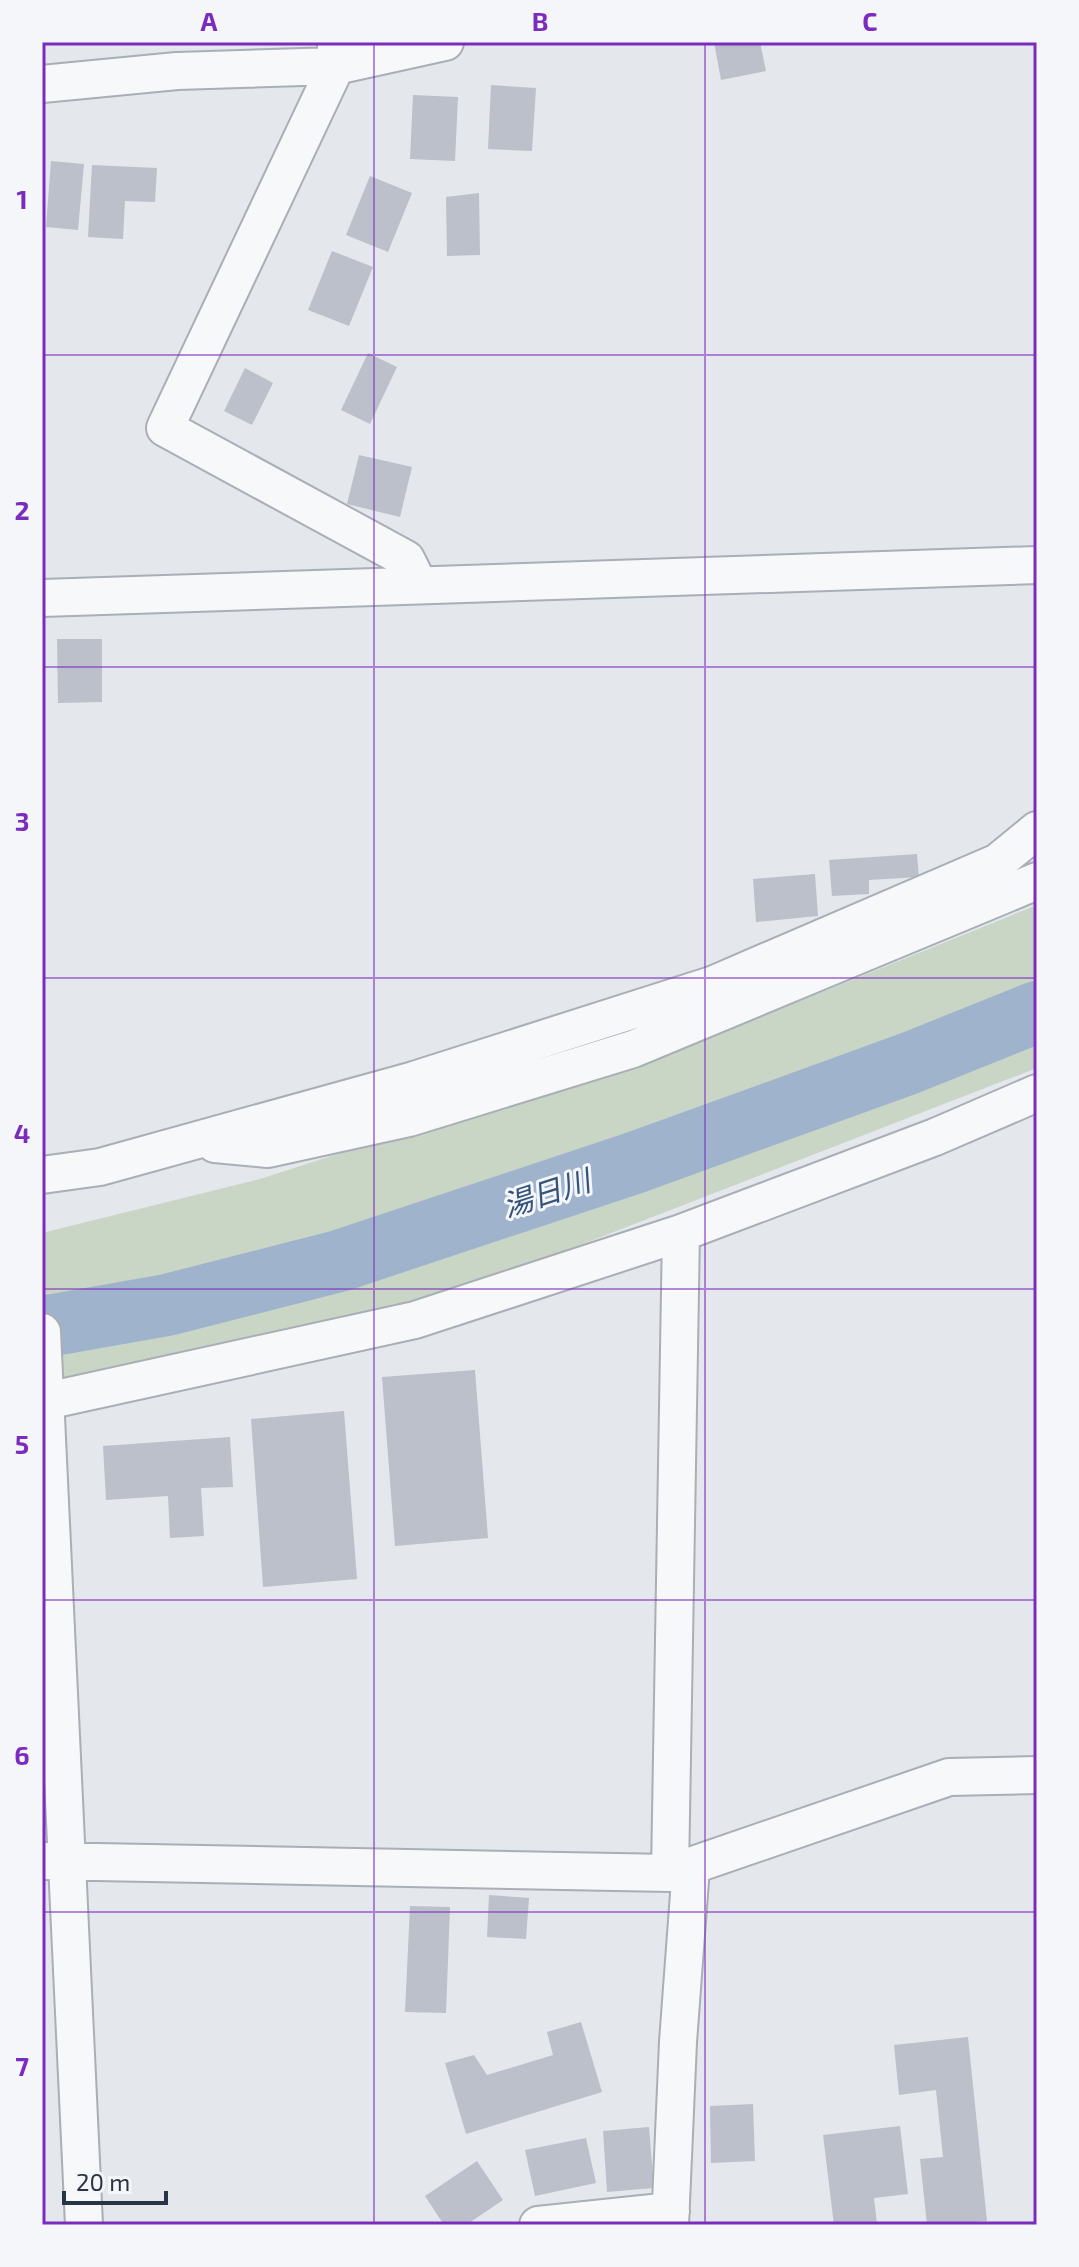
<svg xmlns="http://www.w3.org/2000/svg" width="1079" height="2267" font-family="'Exo 2','Noto Sans JP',sans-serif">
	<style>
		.green { fill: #c9d6c5 }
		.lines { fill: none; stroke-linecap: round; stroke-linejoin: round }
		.river { stroke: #9fb4cc; stroke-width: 62 }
		.building { fill: #bbc0ca }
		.minor-casing { stroke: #a9aeb7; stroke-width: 40 }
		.minor { stroke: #f7f8fa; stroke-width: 36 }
		.grid { fill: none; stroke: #7b2cbf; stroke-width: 2; stroke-opacity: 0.55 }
		.labels { text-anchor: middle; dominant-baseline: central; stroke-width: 6; stroke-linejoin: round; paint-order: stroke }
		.water-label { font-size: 30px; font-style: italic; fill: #34527a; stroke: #f4f6f9 }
		.neatline { fill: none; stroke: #7b2cbf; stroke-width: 3 }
		.grid-label { font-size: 26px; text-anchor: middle; font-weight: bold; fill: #7b2cbf }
	</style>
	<rect width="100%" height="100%" fill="#e4e7ec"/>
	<!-- green -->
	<path class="green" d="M 1037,905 L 1037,1068 L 441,1299 L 42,1383 L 42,1233 L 260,1179 L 761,1017 Z"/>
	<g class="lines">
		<!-- river -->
		<path class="river" d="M 42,1327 L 167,1305 L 339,1261 L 634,1163 L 910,1063 L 1037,1012"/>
	</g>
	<!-- building -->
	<path class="building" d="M 714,42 L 760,42 L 766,71 L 721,80 Z
		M 491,85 L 536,88 L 532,151 L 488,149 Z
		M 413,95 L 458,97 L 455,161 L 410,159 Z
		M 51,161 L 84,164 L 78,230 L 46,227 Z
		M 92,165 L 157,168 L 155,202 L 125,201 L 123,239 L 88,237 Z
		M 370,176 L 412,193 L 388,252 L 346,235 Z
		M 479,193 L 480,255 L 447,256 L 446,197 Z
		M 332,251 L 373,267 L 349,326 L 308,310 Z
		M 368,353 L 397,367 L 370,424 L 341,410 Z
		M 245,368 L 273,383 L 252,425 L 224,411 Z
		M 359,455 L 412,467 L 400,517 L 347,504 Z
		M 57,639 L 102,639 L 102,702 L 58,703 Z
		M 917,854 L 919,877 L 869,880 L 869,894 L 832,896 L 829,860 Z
		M 815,874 L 818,916 L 756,922 L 753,879 Z
		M 475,1370 L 488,1538 L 395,1546 L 382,1377 Z
		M 344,1411 L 357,1579 L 263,1587 L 251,1419 Z
		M 230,1437 L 233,1487 L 201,1488 L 204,1536 L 170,1538 L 168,1496 L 106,1500 L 103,1446 Z
		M 489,1895 L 529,1898 L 526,1939 L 487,1937 Z
		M 410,1906 L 450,1907 L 446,2013 L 405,2012 Z
		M 581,2022 L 602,2092 L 466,2134 L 445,2063 L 474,2055 L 487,2075 L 553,2055 L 547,2032 Z
		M 968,2037 L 987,2221 L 927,2225 L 920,2159 L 943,2157 L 936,2090 L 899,2095 L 894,2045 Z
		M 753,2104 L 755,2161 L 711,2163 L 710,2106 Z
		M 900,2126 L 908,2194 L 874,2198 L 877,2224 L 834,2225 L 823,2135 Z
		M 649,2127 L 654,2188 L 607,2192 L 603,2131 Z
		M 586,2138 L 596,2183 L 535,2196 L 525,2150 Z
		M 477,2161 L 503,2200 L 466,2225 L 444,2225 L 425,2196 Z"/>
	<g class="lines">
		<!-- minor casing -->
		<g class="minor-casing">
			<path id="minor" d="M 336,42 L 336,66 L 165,428 L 406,559 L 419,585
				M 42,84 L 177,71 L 336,66 L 445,42
				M 42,598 L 1037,565
				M 215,1144 L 268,1149 L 409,1118 L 633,1049 L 1037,881
				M 42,1175 L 100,1167 L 414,1080 L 712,985 L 998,862 L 1037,830
				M 42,1332 L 84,2225
				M 42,1402 L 415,1320 L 681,1233 L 935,1137 L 1037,1093
				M 42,1861 L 670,1873 L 949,1777 L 1037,1775
				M 670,1873 L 681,1233
				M 538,2225 L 671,2211
				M 670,2225 L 678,2042 L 691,1867"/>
		</g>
		<!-- minor -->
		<use href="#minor" class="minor"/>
	</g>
	<!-- grid -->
	<path class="grid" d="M 374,42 L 374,2225M 705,42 L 705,2225M 42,355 L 1037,355M 42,667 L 1037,667M 42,978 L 1037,978M 42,1289 L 1037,1289M 42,1600 L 1037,1600M 42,1912 L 1037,1912"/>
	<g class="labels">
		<!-- water labels -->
		<g class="water-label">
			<text transform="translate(546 1192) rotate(-18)">湯日川</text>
		</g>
	</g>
	<!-- border -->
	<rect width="1079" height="2267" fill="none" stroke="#f4f6f9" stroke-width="88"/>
	<!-- scale -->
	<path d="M64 2191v12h102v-12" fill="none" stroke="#2b3445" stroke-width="4"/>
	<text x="76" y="2191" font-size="24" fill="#2b3445" stroke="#f4f6f9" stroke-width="6" paint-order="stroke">20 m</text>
	<rect x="44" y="44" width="991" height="2179" class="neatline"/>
	<g class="grid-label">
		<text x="209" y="31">A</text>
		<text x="540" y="31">B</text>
		<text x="870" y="31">C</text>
		<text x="22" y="209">1</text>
		<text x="22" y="520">2</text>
		<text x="22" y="831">3</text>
		<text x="22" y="1143">4</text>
		<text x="22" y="1454">5</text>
		<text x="22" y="1765">6</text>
		<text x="22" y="2076">7</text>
	</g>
</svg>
